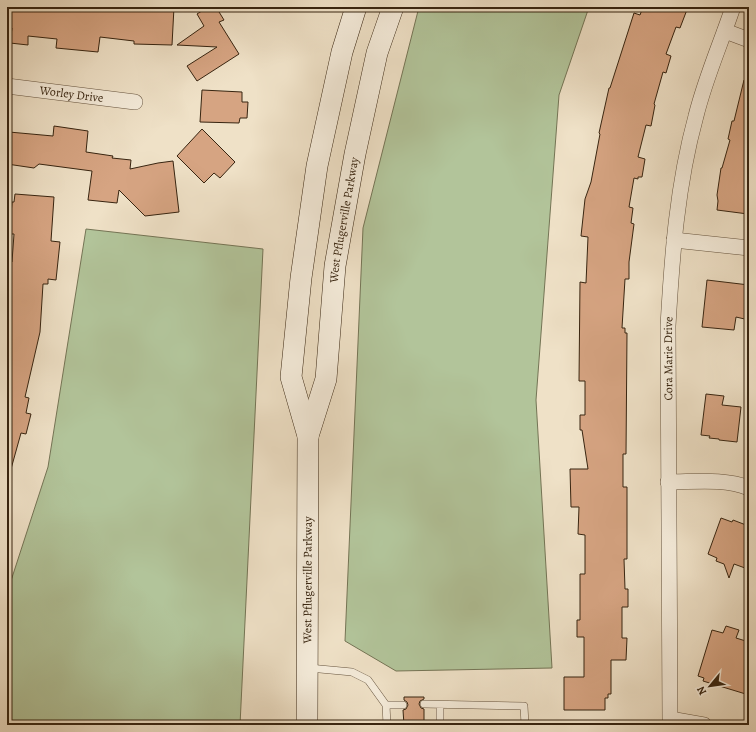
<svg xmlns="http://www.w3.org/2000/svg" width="756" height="732" font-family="Alegreya,serif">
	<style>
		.green { fill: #b2c49a; stroke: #747455 }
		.building { fill: #d6a482; stroke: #372410 }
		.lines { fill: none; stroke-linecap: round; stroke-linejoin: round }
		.service-casing { stroke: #65533e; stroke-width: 8 }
		.minor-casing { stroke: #65533e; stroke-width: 16 }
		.secondary-casing { stroke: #372410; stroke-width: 22 }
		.service { stroke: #f5ecdb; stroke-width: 7 }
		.minor { stroke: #f5ecdb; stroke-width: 15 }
		.secondary { stroke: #f5ecdb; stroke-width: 21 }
		.labels { text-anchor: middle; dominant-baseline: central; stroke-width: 4; stroke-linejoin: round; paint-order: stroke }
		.street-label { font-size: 12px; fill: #372410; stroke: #f5ecdb }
	</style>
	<rect width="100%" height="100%" fill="#efe1c7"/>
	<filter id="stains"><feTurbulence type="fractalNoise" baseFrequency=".005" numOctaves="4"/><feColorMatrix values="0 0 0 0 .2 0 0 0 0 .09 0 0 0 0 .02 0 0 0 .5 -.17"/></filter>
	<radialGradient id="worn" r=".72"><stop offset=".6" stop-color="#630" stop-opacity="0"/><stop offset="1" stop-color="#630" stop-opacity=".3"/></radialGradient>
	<!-- green -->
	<path class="green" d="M 419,7 L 589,7 L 559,95 L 536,400 L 552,668 L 396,671 L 345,641 L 363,228 Z
		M 86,229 L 263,249 L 240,725 L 7,725 L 7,593 L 48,467 Z"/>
	<!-- building -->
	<path class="building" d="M 7,7 L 174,7 L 172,45 L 134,44 L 134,41 L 100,37 L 98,52 L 56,48 L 57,39 L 28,36 L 28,45 L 10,43 L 12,28 L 7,28 Z
		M 208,7 L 216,7 L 224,20 L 219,22 L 239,54 L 197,81 L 187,66 L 217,47 L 177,45 L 204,26 L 197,14 Z
		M 643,7 L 688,7 L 680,28 L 676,27 L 666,54 L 671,56 L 666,73 L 663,72 L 654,104 L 655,105 L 651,126 L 646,125 L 638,157 L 645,159 L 642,177 L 638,177 L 638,179 L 634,178 L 629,207 L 633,208 L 631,223 L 634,224 L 629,262 L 629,279 L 625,279 L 622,328 L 625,328 L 625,333 L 627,333 L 626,454 L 623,454 L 623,487 L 627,487 L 627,559 L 624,559 L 625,589 L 628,589 L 628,607 L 622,607 L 622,638 L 627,638 L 626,660 L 611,660 L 611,694 L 608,694 L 608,698 L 605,698 L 605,710 L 564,710 L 564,677 L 584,677 L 584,637 L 577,637 L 577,620 L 580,620 L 580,574 L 585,574 L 585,535 L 578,534 L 579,507 L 571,507 L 570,469 L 588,469 L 582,430 L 580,430 L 580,415 L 585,415 L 585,381 L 579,381 L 580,282 L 586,283 L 588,237 L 581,236 L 585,199 L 591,182 L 600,134 L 599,133 L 609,88 L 610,88 L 634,13 L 640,15 Z
		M 744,80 L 749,80 L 748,214 L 717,210 L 718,201 L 717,195 L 721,168 L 722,168 L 730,140 L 728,139 L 732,121 L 734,121 Z
		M 202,90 L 242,92 L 242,102 L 248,102 L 247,118 L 240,118 L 239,123 L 200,122 Z
		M 54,126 L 88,131 L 86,152 L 113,156 L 112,158 L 131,160 L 130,169 L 158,163 L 173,161 L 179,212 L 145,216 L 119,190 L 117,203 L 88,200 L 92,171 L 39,164 L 34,168 L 7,164 L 9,132 L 53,136 Z
		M 202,129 L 235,162 L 220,178 L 214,173 L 204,183 L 177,156 Z
		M 15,194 L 54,197 L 51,241 L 60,242 L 56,280 L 48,279 L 48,284 L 43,284 L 40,332 L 25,397 L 29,398 L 26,413 L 31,414 L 26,434 L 21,433 L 11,469 L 7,469 L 7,329 L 9,307 L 7,307 L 7,262 L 12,262 L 14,234 L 7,234 L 7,222 L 8,215 L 11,215 L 12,202 L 14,202 Z
		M 707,280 L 749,285 L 749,320 L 736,317 L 734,330 L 702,327 Z
		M 706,394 L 724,396 L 722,405 L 741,407 L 737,442 L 719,440 L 719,439 L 709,438 L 710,436 L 701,435 Z
		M 721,518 L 732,522 L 733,520 L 746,525 L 745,527 L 749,529 L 749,557 L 745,568 L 734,564 L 729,578 L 724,564 L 716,561 L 717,558 L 708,554 Z
		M 726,626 L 739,630 L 736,638 L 749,642 L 749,695 L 703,681 L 704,678 L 698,676 L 712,630 L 723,633 Z
		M 404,697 L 424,697 L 424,699 L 420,701 L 419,704 L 421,708 L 424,709 L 424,725 L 404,725 L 403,710 L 406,709 L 408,705 L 407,702 L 404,700 Z"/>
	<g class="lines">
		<!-- service casing -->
		<g class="service-casing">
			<path id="service" d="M 309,668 L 352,672 L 368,680 L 386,705 L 403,705
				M 424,704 L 524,706 L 525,725
				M 386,705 L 387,725
				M 440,705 L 440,725"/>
		</g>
		<!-- minor casing -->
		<g class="minor-casing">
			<g id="minor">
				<path d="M 725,31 L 749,40"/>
				<path id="s1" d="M 7,86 L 135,102"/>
				<path d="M 674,240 L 749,248"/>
				<path d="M 668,482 C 695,482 724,478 749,488"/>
				<path id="s2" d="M 704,725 L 670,719 L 668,326 C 672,256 677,185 696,116 C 705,79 721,43 733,7"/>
			</g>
		</g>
		<!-- secondary casing -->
		<g class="secondary-casing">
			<g id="secondary">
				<path id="s3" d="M 308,436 L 326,379 L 335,266 L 355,154 L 377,53 L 393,7"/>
				<path id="s4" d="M 307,725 L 308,436 L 291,377 L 301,278 L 317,166 L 342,52 L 356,7"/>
			</g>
		</g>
		<!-- service -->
		<use href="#service" class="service"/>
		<!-- minor -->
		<use href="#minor" class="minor"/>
		<!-- secondary -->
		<use href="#secondary" class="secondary"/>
	</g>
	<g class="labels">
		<!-- street labels -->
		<g class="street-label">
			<text stroke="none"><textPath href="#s1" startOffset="65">Worley Drive</textPath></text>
			<text stroke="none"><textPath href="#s3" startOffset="220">West Pflugerville Parkway</textPath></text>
			<text stroke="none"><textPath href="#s2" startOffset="395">Cora Marie Drive</textPath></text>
			<text stroke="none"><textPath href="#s4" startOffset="145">West Pflugerville Parkway</textPath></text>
		</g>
	</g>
	<!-- margin -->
	<rect width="756" height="732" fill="none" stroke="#efe1c7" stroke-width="24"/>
	<rect x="8" y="8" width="740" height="716" fill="none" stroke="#372410" stroke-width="2"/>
	<rect x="12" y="12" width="732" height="708" fill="none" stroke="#372410"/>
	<!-- north arrow -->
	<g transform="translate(710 686) rotate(241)" stroke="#f5ecdb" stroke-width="3" paint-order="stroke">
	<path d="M0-3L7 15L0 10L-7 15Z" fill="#372410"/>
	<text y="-6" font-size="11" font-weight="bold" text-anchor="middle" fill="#372410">N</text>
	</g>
	<rect width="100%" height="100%" filter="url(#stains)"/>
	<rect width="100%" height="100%" fill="url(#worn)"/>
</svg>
